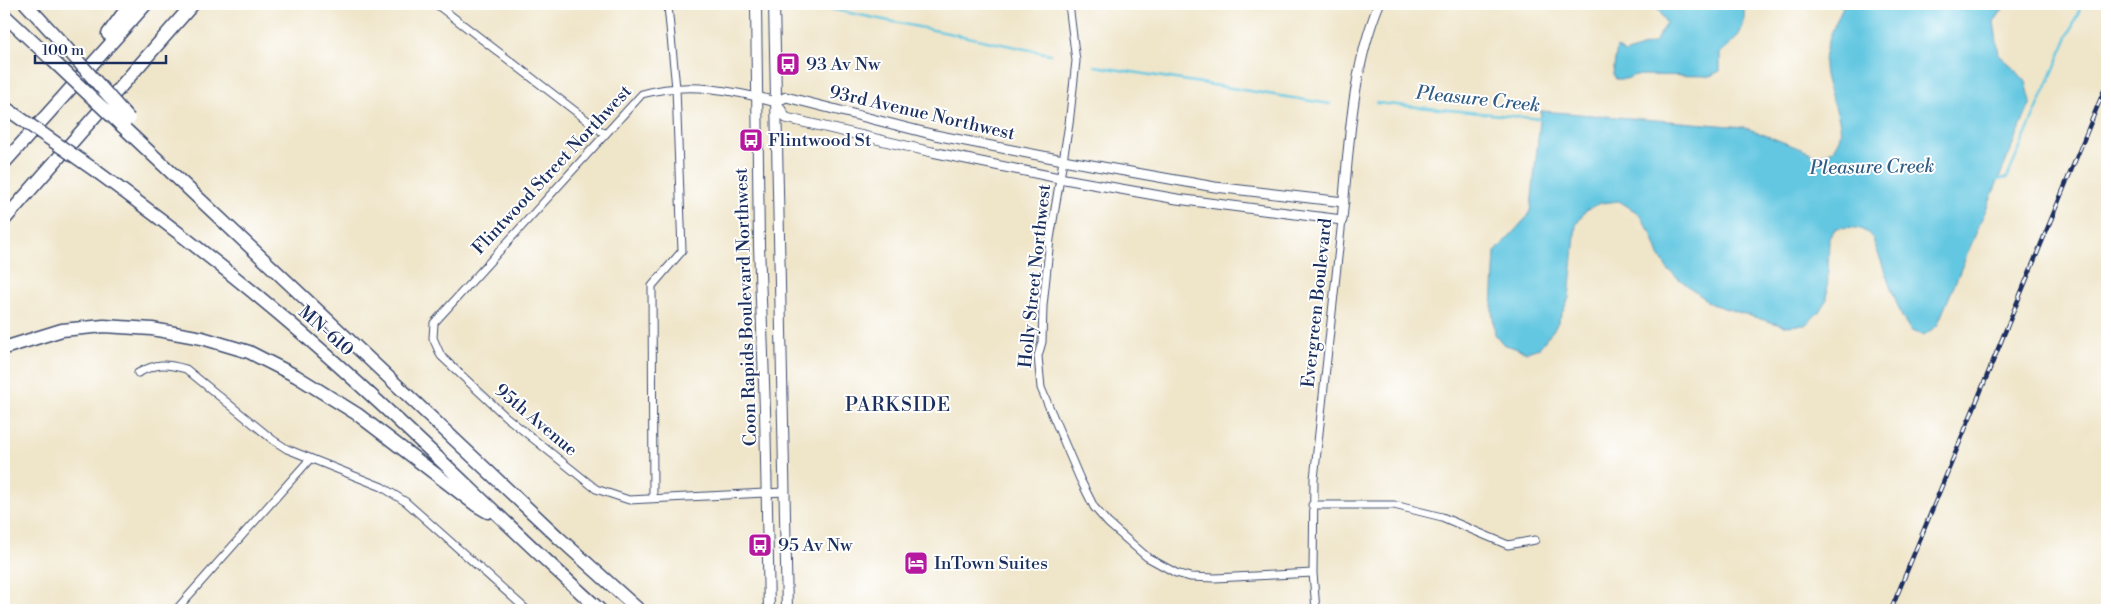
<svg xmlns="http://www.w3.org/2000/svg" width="2111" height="614" font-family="'Libre Bodoni',serif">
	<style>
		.water { fill: #63c7e1; stroke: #3f7ba0 }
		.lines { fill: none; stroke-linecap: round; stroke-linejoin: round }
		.stream { stroke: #63c7e1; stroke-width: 2.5 }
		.minor-casing { stroke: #3b4a6e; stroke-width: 9 }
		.tertiary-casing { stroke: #3b4a6e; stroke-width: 11 }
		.primary-casing { stroke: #3b4a6e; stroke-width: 12 }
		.motorway-casing { stroke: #3b4a6e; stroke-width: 15 }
		.minor { stroke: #fff; stroke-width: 7 }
		.tertiary { stroke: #fff; stroke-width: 9 }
		.primary { stroke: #fff; stroke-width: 10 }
		.motorway { stroke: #fff; stroke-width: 12 }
		.rail-casing { stroke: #1b2f5e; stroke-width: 4.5 }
		.rail { stroke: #fff; stroke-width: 2.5; stroke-dasharray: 8; stroke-linecap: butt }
		.motorway-bridge-casing { stroke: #3b4a6e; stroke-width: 15; stroke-linecap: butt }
		.motorway-bridge { stroke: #fff; stroke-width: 12 }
		.labels { text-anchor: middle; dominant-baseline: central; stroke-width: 4; stroke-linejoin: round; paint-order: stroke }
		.poi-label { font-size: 18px; fill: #1b2f5e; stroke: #fff; text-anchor: start }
		.street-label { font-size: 18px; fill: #1b2f5e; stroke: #fff }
		.water-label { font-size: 19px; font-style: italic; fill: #315d85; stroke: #fff }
		.neighbourhood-label { font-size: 19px; letter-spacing: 1px; fill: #1b2f5e; stroke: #fff }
	</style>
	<rect width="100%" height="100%" fill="#fff"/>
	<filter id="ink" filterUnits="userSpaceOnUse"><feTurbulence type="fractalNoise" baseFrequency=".02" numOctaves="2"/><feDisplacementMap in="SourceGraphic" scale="10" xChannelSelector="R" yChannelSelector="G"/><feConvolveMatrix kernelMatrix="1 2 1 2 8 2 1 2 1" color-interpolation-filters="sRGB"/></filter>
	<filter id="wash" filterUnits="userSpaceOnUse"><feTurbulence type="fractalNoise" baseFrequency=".0096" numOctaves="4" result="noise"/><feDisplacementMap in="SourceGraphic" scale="20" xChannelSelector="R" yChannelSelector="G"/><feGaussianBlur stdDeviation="1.12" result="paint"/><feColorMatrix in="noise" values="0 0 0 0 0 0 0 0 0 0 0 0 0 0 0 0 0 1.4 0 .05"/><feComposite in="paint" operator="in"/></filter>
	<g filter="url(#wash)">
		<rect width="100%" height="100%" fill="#efe5c9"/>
		<!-- water -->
		<path class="water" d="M 1656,4 L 1744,4 C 1745,31 1741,36 1720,53 L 1720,71 L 1710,76 L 1635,75 L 1626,79 L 1616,79 L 1613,74 L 1617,47 L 1625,53 L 1655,42 L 1666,23 Z
			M 1844,4 L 2003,4 L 2003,9 L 1994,22 L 1999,55 L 2013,67 L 2026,82 L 2031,102 L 1937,326 L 1924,335 L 1911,331 L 1902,317 L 1872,237 C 1861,226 1851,227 1836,228 L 1829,238 L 1827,299 L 1818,313 L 1805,325 L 1784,326 L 1711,304 L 1668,270 L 1659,255 L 1651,233 L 1638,213 L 1619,201 L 1601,203 L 1586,210 L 1576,225 L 1569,298 L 1555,328 L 1539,348 L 1527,352 L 1503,344 L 1495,334 L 1492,310 L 1495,252 L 1528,216 L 1531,207 L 1541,111 L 1744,127 L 1819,156 L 1833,150 C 1835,146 1839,140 1840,136 C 1844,117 1823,87 1824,63 C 1824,45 1837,20 1844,4 Z"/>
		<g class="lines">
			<!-- stream -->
			<path class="stream" d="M 806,4 L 1050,54
				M 1095,66 L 1330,104
				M 1376,103 L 1542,119
				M 1996,179 L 2007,178 L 2082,4"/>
		</g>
	</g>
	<g filter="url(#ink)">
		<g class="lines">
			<!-- minor casing -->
			<g class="minor-casing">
				<path id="minor" d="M 436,4 L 605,134
					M 1069,4 L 1076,61 L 1069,124 L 1050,239 L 1043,306 L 1042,342 L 1038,356 L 1041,388 L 1080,479 L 1094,507 L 1108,523 L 1147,557 L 1176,573 L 1190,577 L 1215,578 L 1313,573
					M 757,97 C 718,88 682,83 642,94 L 434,323 L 433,338 L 441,356 L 505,416 L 596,489 L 629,500 L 784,492
					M 138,373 C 157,363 165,363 186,369 L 273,440 L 287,449 L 382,487 L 406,502 L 527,610
					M 653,498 L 652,286 L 682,251 L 676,88 L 668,6
					M 1312,505 L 1394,505 L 1442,517 L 1508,545 L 1535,540
					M 176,610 L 310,459
					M 1316,610 L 1313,573 L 1314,479 L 1342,220"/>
			</g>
			<!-- tertiary casing -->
			<g class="tertiary-casing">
				<path id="tertiary" d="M 757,97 L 776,102
					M 776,102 L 786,118 L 932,152 L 1059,178 L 1177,199 L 1342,220 C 1349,147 1351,72 1379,4
					M 776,102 L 786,97 L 935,135 L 1063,160 L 1215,187 L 1344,202"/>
			</g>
			<!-- primary casing -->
			<g class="primary-casing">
				<path id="primary" d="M 756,4 L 759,245 L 765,410 L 769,610
					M 774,4 L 787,610"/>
			</g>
			<!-- motorway casing -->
			<g class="motorway-casing">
				<path id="motorway" d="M 26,4 L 62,43
					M 4,15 L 49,57
					M 108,34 L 130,4
					M 122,126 L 559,538 L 639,610
					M 4,163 L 146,4
					M 96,171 C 167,223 237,277 304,335 C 406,423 500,520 600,610
					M 4,220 L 193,4
					M 4,348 L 62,330 L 104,326 L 152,329 L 202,338 L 249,352 L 296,376 L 357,414 L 476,505 L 488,512"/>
			</g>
			<!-- minor -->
			<use href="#minor" class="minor"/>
			<!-- tertiary -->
			<use href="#tertiary" class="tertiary"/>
			<!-- primary -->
			<use href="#primary" class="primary"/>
			<!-- motorway -->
			<use href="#motorway" class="motorway"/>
			<!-- rail casing -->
			<g class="rail-casing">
				<path id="rail" d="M 1891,610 L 2107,83"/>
			</g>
			<!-- rail -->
			<use href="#rail" class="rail"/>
			<!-- motorway-bridge casing -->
			<g class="motorway-bridge-casing">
				<path id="motorway-bridge" d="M 62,43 L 129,119
					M 49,57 L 122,126
					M 4,107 L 96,171"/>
			</g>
			<!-- motorway-bridge -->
			<use href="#motorway-bridge" class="motorway-bridge"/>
		</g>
	</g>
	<!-- icons -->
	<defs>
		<g id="bus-square" transform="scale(1.25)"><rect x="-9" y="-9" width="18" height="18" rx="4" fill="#b5179e" stroke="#fff"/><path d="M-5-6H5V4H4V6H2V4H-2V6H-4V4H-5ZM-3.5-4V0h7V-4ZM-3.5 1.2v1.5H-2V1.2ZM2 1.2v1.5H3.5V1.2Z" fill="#fff"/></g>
		<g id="hotel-square" transform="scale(1.25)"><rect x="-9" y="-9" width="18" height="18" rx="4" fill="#b5179e" stroke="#fff"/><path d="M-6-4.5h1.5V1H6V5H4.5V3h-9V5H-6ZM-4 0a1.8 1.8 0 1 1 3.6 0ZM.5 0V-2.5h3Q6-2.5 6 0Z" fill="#fff"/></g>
	</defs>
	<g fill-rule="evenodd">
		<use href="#bus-square" x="788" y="64"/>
		<use href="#bus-square" x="751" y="140"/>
		<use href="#bus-square" x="760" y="545"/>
		<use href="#hotel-square" x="916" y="563"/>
	</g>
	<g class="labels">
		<!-- poi labels -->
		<g class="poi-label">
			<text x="806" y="64">93 Av Nw</text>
			<text x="768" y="140">Flintwood St</text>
			<text x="778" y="545">95 Av Nw</text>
			<text x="934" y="563">InTown Suites</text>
		</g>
		<!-- street labels -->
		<g class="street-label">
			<text transform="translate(922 113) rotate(13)">93rd Avenue Northwest</text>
			<text transform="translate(552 170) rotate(-47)">Flintwood Street Northwest</text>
			<text transform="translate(1035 276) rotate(-84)">Holly Street Northwest</text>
			<text transform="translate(1317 303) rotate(-84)">Evergreen Boulevard</text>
			<text transform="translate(746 307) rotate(-92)">Coon Rapids Boulevard Northwest</text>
			<text transform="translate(326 331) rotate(41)">MN-610</text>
			<text transform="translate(536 420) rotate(40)">95th Avenue</text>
		</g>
		<!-- water labels -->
		<g class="water-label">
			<text transform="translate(1478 99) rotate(6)">Pleasure Creek</text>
			<text transform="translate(1872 167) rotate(-1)">Pleasure Creek</text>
		</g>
		<!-- neighbourhood labels -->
		<g class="neighbourhood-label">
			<text x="898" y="405">PARKSIDE</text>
		</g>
	</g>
	<!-- margin -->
	<rect width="2111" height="614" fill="none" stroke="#fff" stroke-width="20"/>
	<!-- scale -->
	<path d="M35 55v8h131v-8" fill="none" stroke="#1b2f5e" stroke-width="2.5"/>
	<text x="42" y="55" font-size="15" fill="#1b2f5e" stroke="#ffffff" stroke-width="4" paint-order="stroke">100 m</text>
</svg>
